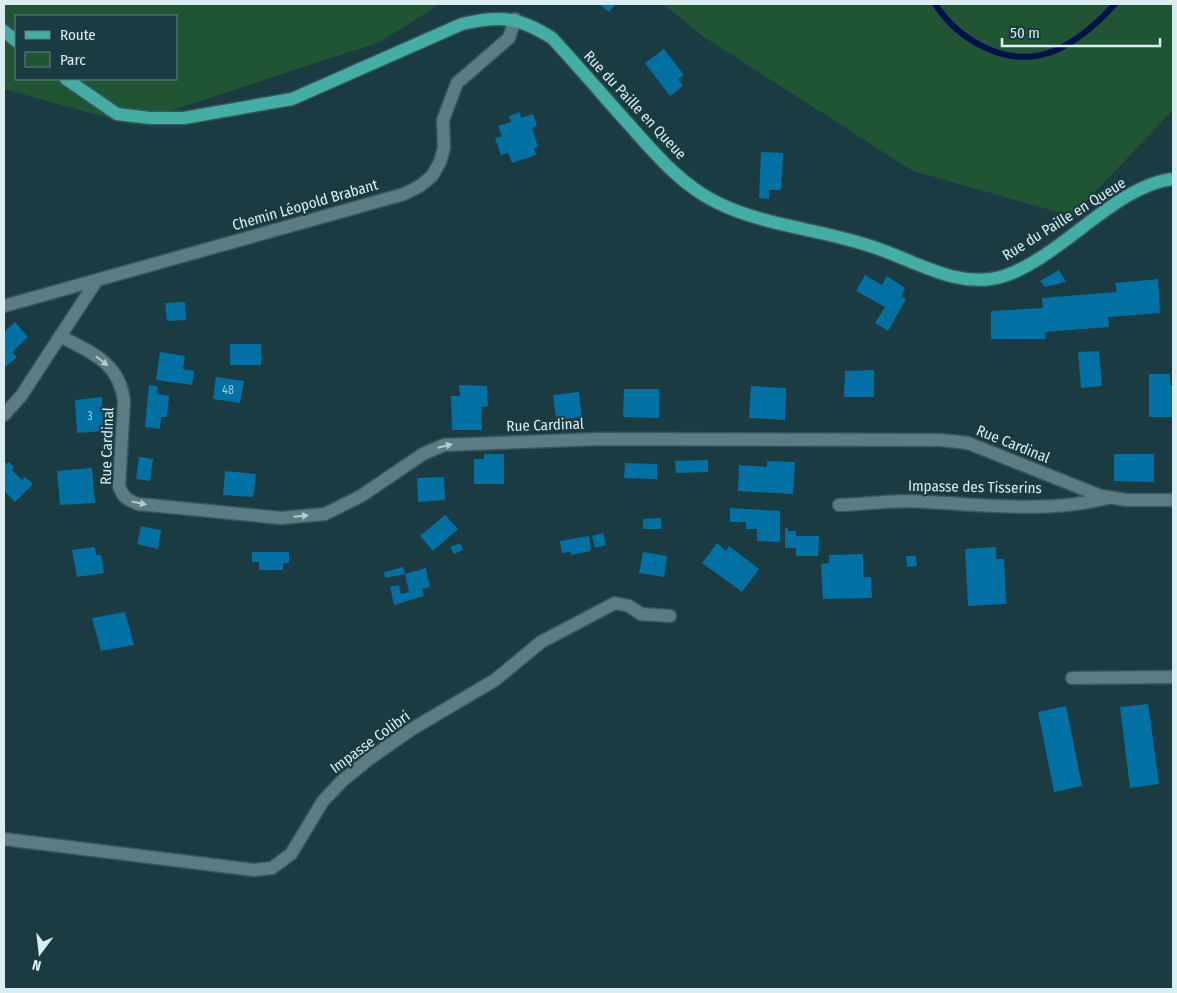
<svg xmlns="http://www.w3.org/2000/svg" width="1177" height="993" font-family="'Fira Sans Condensed',sans-serif">
	<style>
		.green { fill: #1f5533; fill-rule: evenodd }
		.lines { fill: none; stroke-linecap: round; stroke-linejoin: round }
		.stream { stroke: #03104e; stroke-width: 6 }
		.building { fill: #0071a2 }
		.minor-casing { stroke: #39575b; stroke-width: 15 }
		.major-casing { stroke: #39575b; stroke-width: 15 }
		.minor { stroke: #5a7c82; stroke-width: 12 }
		.major { stroke: #43aea3; stroke-width: 12 }
		.oneway { fill: #b4cbcf }
		.labels { text-anchor: middle; dominant-baseline: central; stroke-width: 4.5; stroke-linejoin: round; paint-order: stroke }
		.number-label { font-size: 12px; fill: #a4cedc }
		.street-label { font-size: 15px; fill: #daedf0; stroke: #1a3b41 }
	</style>
	<rect width="100%" height="100%" fill="#1a3b41"/>
	<!-- green -->
	<path class="green" d="M 4,4 L 440,4 L 380,42 L 130,124 L 4,89 ZM 16,16 L 176,16 L 176,79 L 16,79 Z
		M 663,4 L 1173,4 L 1173,110 L 1072,216 L 913,171 L 704,37 Z"/>
	<g class="lines">
		<!-- stream -->
		<path class="stream" d="M 935,4 C 960,42 1009,69 1054,51 C 1076,42 1099,22 1115,4"/>
	</g>
	<!-- building -->
	<path class="building" d="M 599,4 L 616,4 L 609,12 Z
		M 664,49 L 684,75 L 678,79 L 683,86 L 670,96 L 645,63 Z
		M 520,112 L 521,118 L 533,114 L 537,126 L 532,128 L 538,147 L 534,148 L 536,155 L 512,163 L 508,153 L 501,155 L 495,138 L 502,136 L 498,126 L 511,122 L 509,116 Z
		M 761,152 L 783,153 L 781,190 L 769,190 L 769,199 L 759,198 Z
		M 1059,270 L 1066,282 L 1045,287 L 1040,281 Z
		M 865,275 L 882,285 L 887,276 L 905,288 L 901,296 L 906,299 L 888,331 L 875,323 L 885,307 L 856,291 Z
		M 1158,279 L 1160,313 L 1108,317 L 1109,327 L 1045,332 L 1046,339 L 991,339 L 991,311 L 1043,308 L 1042,298 L 1117,292 L 1115,283 Z
		M 185,302 L 186,320 L 167,321 L 165,303 Z
		M 15,322 L 28,337 L 12,352 L 17,357 L 4,368 L 4,332 Z
		M 230,344 L 261,344 L 261,365 L 230,365 Z
		M 1099,351 L 1102,386 L 1081,388 L 1078,352 Z
		M 160,352 L 185,356 L 183,369 L 194,371 L 192,385 L 156,380 Z
		M 874,370 L 874,397 L 844,397 L 845,371 Z
		M 1149,374 L 1170,374 L 1170,385 L 1173,385 L 1173,417 L 1149,417 Z
		M 216,377 L 244,381 L 240,403 L 213,399 Z
		M 149,385 L 158,386 L 157,394 L 169,396 L 167,417 L 161,417 L 160,429 L 145,427 Z
		M 459,385 L 487,386 L 488,406 L 481,407 L 482,430 L 452,430 L 451,396 L 460,396 Z
		M 751,386 L 786,388 L 785,420 L 749,418 Z
		M 624,389 L 659,389 L 659,418 L 623,417 Z
		M 579,392 L 582,417 L 556,420 L 553,395 Z
		M 102,397 L 103,431 L 77,433 L 75,400 Z
		M 484,454 L 504,454 L 504,484 L 474,484 L 474,459 L 484,459 Z
		M 1114,454 L 1154,454 L 1154,482 L 1114,481 Z
		M 139,457 L 153,459 L 150,481 L 136,479 Z
		M 708,460 L 708,472 L 676,473 L 675,461 Z
		M 4,461 L 7,464 L 9,462 L 14,467 L 12,470 L 22,480 L 25,477 L 33,484 L 15,502 L 4,491 Z
		M 767,461 L 795,462 L 793,494 L 738,491 L 739,465 L 767,467 Z
		M 625,463 L 657,464 L 657,479 L 624,478 Z
		M 92,468 L 95,503 L 60,505 L 57,471 Z
		M 225,471 L 256,474 L 253,497 L 223,495 Z
		M 444,477 L 445,500 L 418,502 L 417,478 Z
		M 730,508 L 780,511 L 780,542 L 757,541 L 757,529 L 746,529 L 746,522 L 730,522 Z
		M 445,515 L 458,529 L 433,551 L 420,536 Z
		M 661,518 L 661,529 L 643,529 L 643,519 Z
		M 141,526 L 161,530 L 158,549 L 137,544 Z
		M 785,528 L 788,528 L 788,531 L 796,531 L 796,536 L 819,536 L 818,556 L 796,556 L 796,548 L 785,548 Z
		M 603,533 L 606,545 L 595,548 L 592,536 Z
		M 589,536 L 591,551 L 571,555 L 571,552 L 562,553 L 560,541 Z
		M 460,543 L 463,550 L 454,554 L 450,547 Z
		M 717,543 L 726,551 L 729,546 L 759,569 L 742,592 L 702,563 Z
		M 95,547 L 96,555 L 101,555 L 104,573 L 77,577 L 72,550 Z
		M 996,547 L 996,559 L 1004,559 L 1006,604 L 968,606 L 965,549 Z
		M 252,552 L 289,552 L 289,563 L 283,563 L 283,570 L 259,570 L 259,562 L 252,562 Z
		M 643,552 L 667,556 L 664,577 L 639,573 Z
		M 863,554 L 863,577 L 871,577 L 872,598 L 823,599 L 821,564 L 829,563 L 829,555 Z
		M 906,556 L 916,556 L 917,566 L 907,567 Z
		M 403,567 L 405,574 L 385,578 L 384,572 Z
		M 426,568 L 430,587 L 422,589 L 424,596 L 394,605 L 390,587 L 399,585 L 401,594 L 409,592 L 405,574 Z
		M 125,612 L 134,645 L 101,651 L 92,618 Z
		M 1148,704 L 1159,784 L 1130,788 L 1120,707 Z
		M 1066,706 L 1082,786 L 1054,792 L 1038,712 Z"/>
	<g class="lines">
		<!-- minor casing -->
		<g class="minor-casing">
			<path id="minor" d="M 4,306 L 404,194 L 420,186 L 432,176 L 440,162 L 444,148 L 443,120 L 457,83 L 509,38 L 515,19
				M 60,336 C 92,353 119,362 124,401 L 119,486 C 123,498 128,500 138,504 L 281,518 L 325,514 L 361,496 L 423,454 L 444,445 L 600,439 L 941,440 L 968,443 L 1101,496 L 1127,500 L 1173,500
				M 4,415 L 21,396 L 97,280
				M 839,505 C 863,504 888,501 911,501 C 977,504 1044,514 1108,498
				M 1072,678 L 1173,677
				M 4,839 L 254,870 L 272,868 L 291,854 L 323,801 L 342,781 L 369,759 L 412,729 L 495,680 L 541,642 L 615,603 L 629,606 L 641,614 L 670,616"/>
		</g>
		<!-- major casing -->
		<g class="major-casing">
			<path id="major" d="M 4,31 L 16,41
				M 66,79 L 117,114 L 150,118 L 184,118 L 292,99 L 462,24 C 500,15 519,17 552,38 C 577,65 601,93 625,120 C 652,150 680,185 718,203 C 765,226 820,229 870,246 C 913,259 958,291 1004,276 C 1060,258 1116,185 1173,179"/>
		</g>
		<!-- minor -->
		<use href="#minor" class="minor"/>
		<!-- major -->
		<use href="#major" class="major"/>
	</g>
	<!-- one-way arrows -->
	<defs><path id="oneway-solid" d="M-6-.8H1V-3.2L6.5 0L1 3.2V.8H-6Z" transform="scale(1.25)"/></defs>
	<g class="oneway">
		<use href="#oneway-solid" transform="translate(102 361) rotate(37)"/>
		<use href="#oneway-solid" transform="translate(445 446) rotate(-14)"/>
		<use href="#oneway-solid" transform="translate(139 503) rotate(12)"/>
		<use href="#oneway-solid" transform="translate(301 516) rotate(-5)"/>
	</g>
	<g class="labels">
		<!-- number labels -->
		<g class="number-label">
			<text x="228" y="390">48</text>
			<text x="90" y="416">3</text>
		</g>
		<!-- street labels -->
		<g class="street-label">
			<text transform="translate(635 105) rotate(47)">Rue du Paille en Queue</text>
			<text transform="translate(305 205) rotate(-16)">Chemin Léopold Brabant</text>
			<text transform="translate(1064 219) rotate(-32)">Rue du Paille en Queue</text>
			<text transform="translate(545 425) rotate(-2)">Rue Cardinal</text>
			<text transform="translate(1013 444) rotate(22)">Rue Cardinal</text>
			<text transform="translate(107 446) rotate(-88)">Rue Cardinal</text>
			<text transform="translate(975 487) rotate(1)">Impasse des Tisserins</text>
			<text transform="translate(370 742) rotate(-36)">Impasse Colibri</text>
		</g>
	</g>
	<!-- border -->
	<rect width="1177" height="993" fill="none" stroke="#daedf0" stroke-width="10"/>
	<!-- legend -->
	<rect x="15" y="15" width="162" height="65" fill="#1a3b41" stroke="#678287"/>
	<rect x="25" y="31" width="25" height="8" fill="#43aea3" stroke="#678287"/>
	<text x="60" y="40" font-size="15" fill="#daedf0">Route</text>
	<rect x="25" y="52" width="25" height="15" fill="#1f5533" stroke="#678287"/>
	<text x="60" y="65" font-size="15" fill="#daedf0">Parc</text>
	<!-- north arrow -->
	<g transform="translate(40 953) rotate(195)" stroke="#1a3b41" stroke-width="4" paint-order="stroke">
	<path d="M0-4L9 19L0 12L-9 19Z" fill="#daedf0"/>
	<text y="-8" font-size="14" font-weight="bold" text-anchor="middle" fill="#daedf0">N</text>
	</g>
	<!-- scale -->
	<path d="M1002 38v8h158v-8" fill="none" stroke="#daedf0" stroke-width="2.5"/>
	<text x="1010" y="38" font-size="15" fill="#daedf0" stroke="#1a3b41" stroke-width="4" paint-order="stroke">50 m</text>
</svg>
